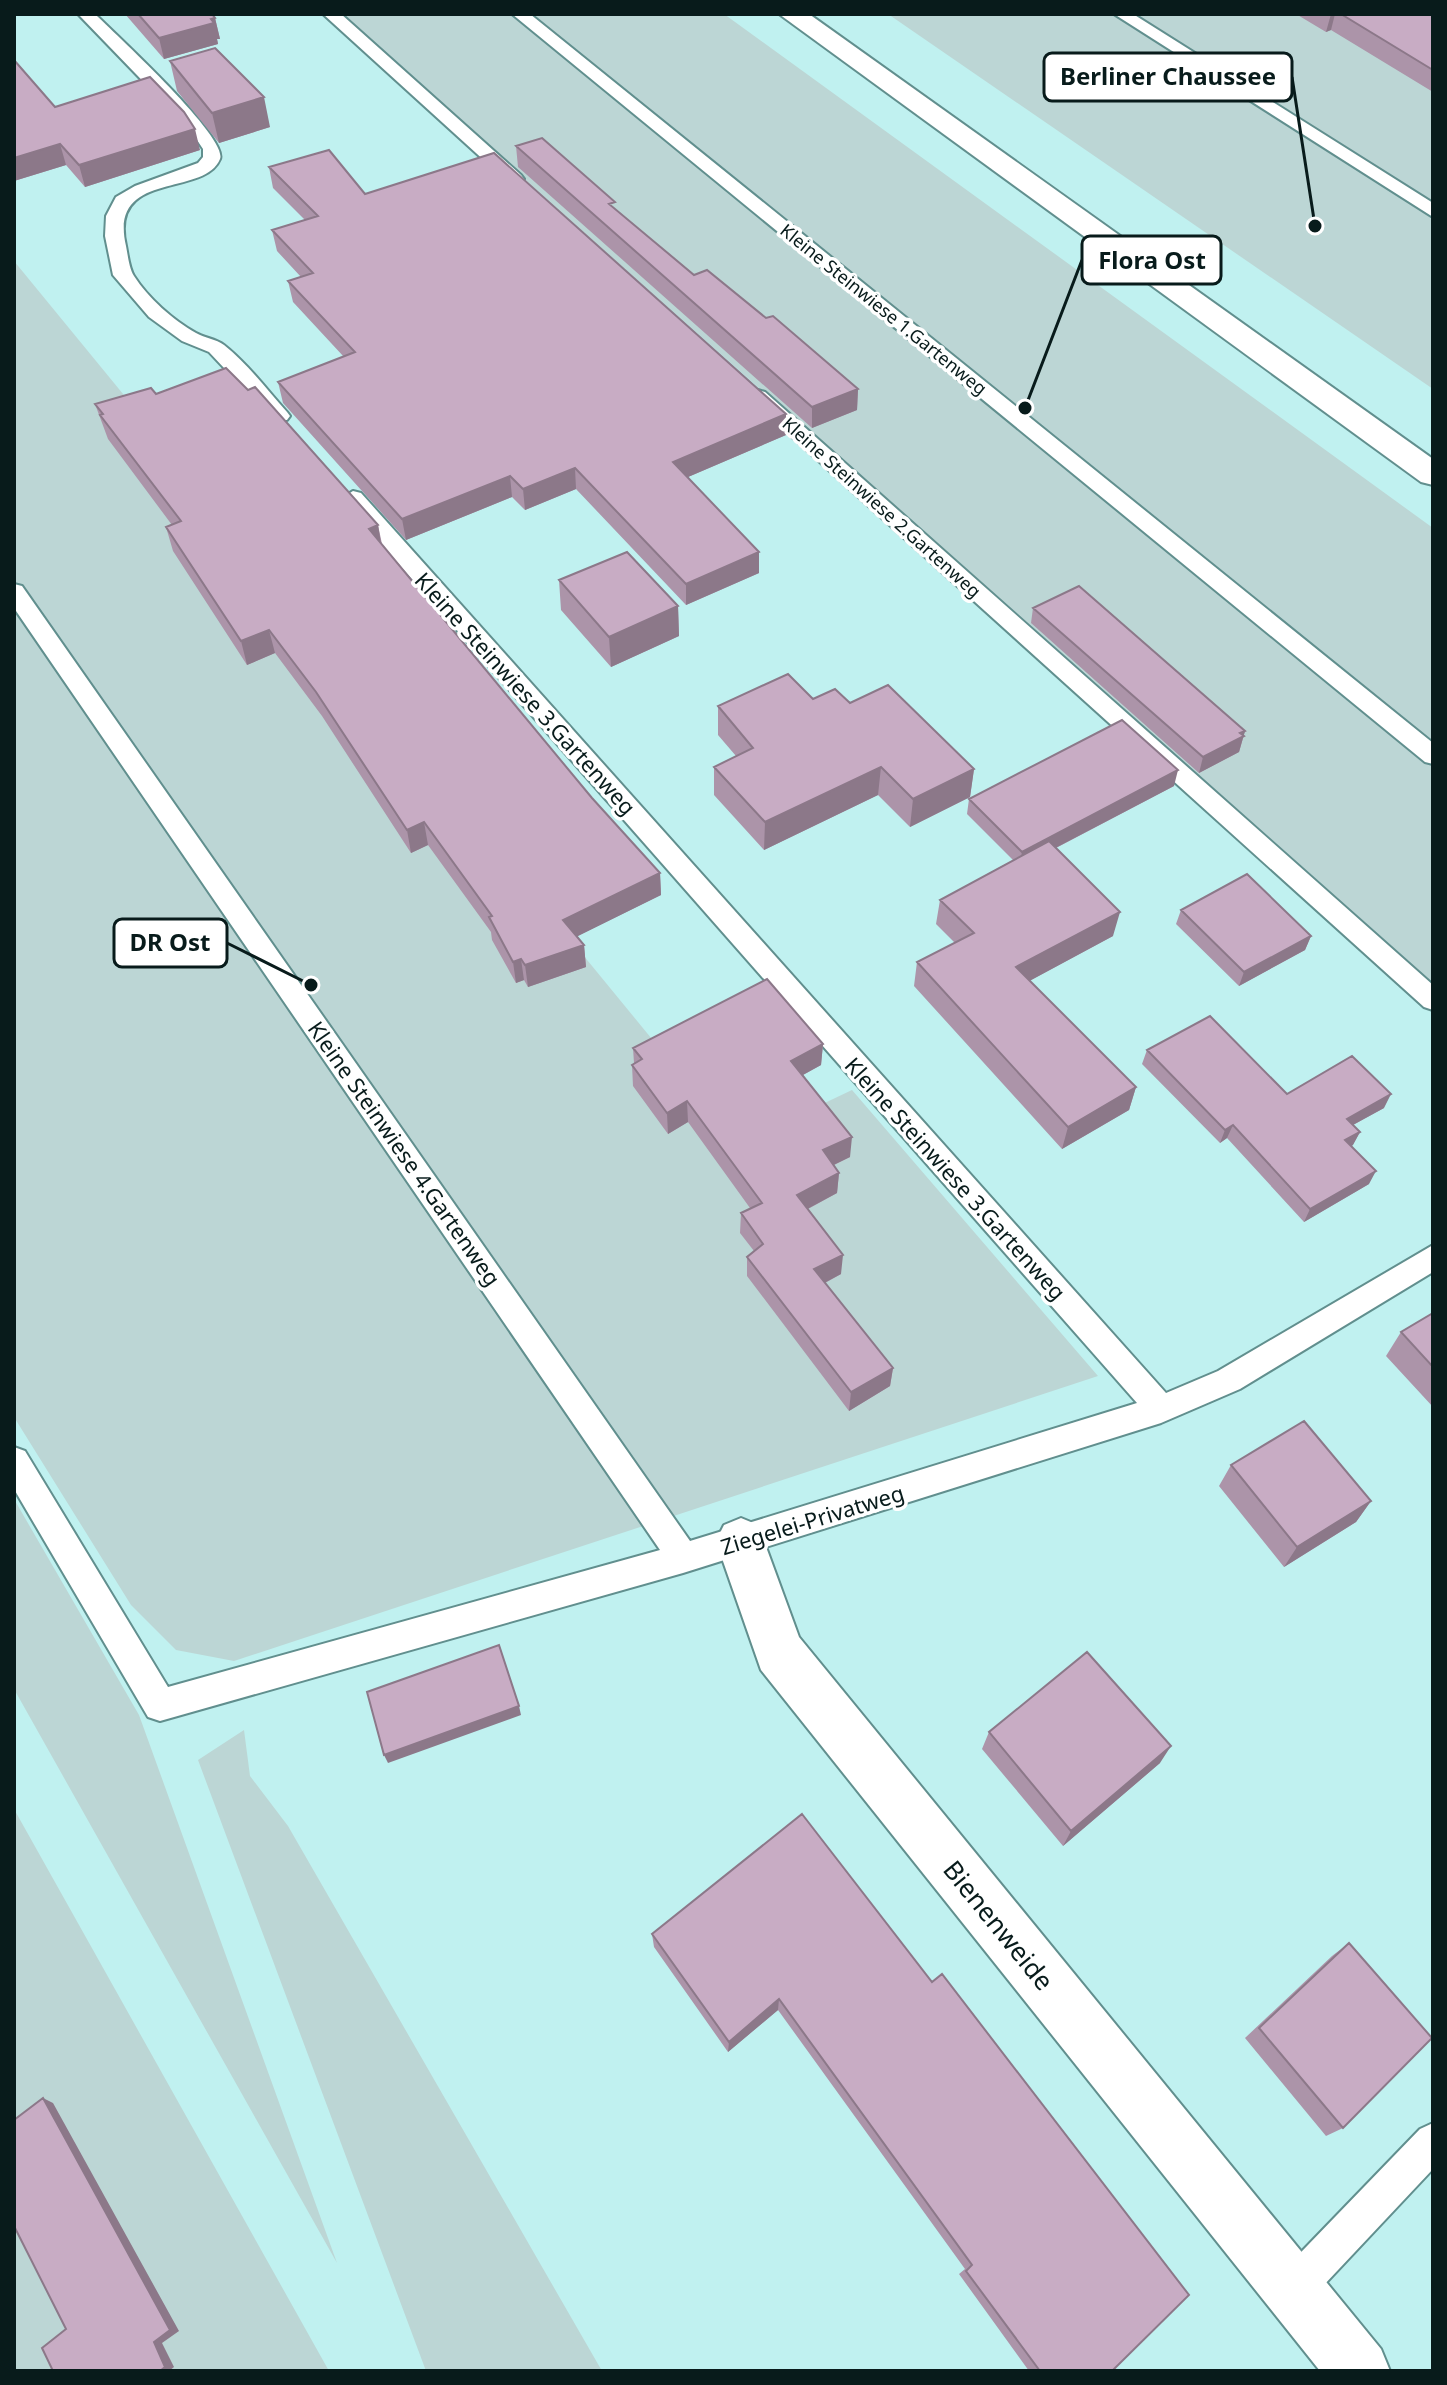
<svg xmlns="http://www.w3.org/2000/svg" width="1447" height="2385" font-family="'Noto Sans',sans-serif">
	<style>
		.green { fill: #bcd6d5 }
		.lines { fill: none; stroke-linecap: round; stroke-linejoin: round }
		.service-casing { stroke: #618f8e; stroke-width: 4 }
		.minor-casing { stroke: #618f8e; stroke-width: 4 }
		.primary-casing { stroke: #618f8e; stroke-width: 4 }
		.service { fill: #fff; fill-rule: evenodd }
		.minor { fill: #fff; fill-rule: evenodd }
		.primary { fill: #fff; fill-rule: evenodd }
		.wall { fill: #ac94a9 }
		.shaded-wall { fill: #8c7889 }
		.building { fill: #c8acc4; stroke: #8c7889; stroke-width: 2 }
		.labels { text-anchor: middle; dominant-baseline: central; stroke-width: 7; stroke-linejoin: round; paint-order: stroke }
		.far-street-label { font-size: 18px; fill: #081b1b; stroke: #fff }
		.street-label { font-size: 22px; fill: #081b1b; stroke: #fff }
		.near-street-label { font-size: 26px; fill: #081b1b; stroke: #fff }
		.leader { fill: none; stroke: #081b1b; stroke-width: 3 }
		.callout-dot { fill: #081b1b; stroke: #fff; stroke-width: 3 }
		.callout { fill: #fff; stroke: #081b1b; stroke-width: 3 }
		.callout-label { font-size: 24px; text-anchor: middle; font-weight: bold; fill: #081b1b }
	</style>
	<rect width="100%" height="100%" fill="#c0f1f0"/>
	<!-- green -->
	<path class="green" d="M 338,14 L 724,14 L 1433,528 L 1433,987 Z
		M 888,14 L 1348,14 L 1433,64 L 1433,389 Z
		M 14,261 L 738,1144 L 852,1090 L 1098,1376 L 234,1661 L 176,1650 L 131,1605 L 14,1417 Z
		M 14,1499 L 139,1715 L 337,2263 L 14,1689 Z
		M 244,1730 L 250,1776 L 288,1826 L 602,2371 L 426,2371 L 198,1760 Z
		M 14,1809 L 329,2371 L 14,2371 Z"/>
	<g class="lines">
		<!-- service casing -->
		<g class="service-casing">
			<path id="service" d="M 78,14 L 95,14 C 114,33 229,138 220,159 C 204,198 108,169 126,246 C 128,256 129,268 134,276 C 148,298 173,320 196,333 C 205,338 216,339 224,345 C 247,363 267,390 287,412 L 290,416 L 287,420 L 273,420 L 209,352 L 182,341 L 149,317 L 113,275 L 105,236 L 106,216 L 116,197 L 135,186 L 198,163 L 203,157 L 203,149 L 191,131 Z
				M 323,14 L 341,14 L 521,175 L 524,179 L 521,183 L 509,183 Z
				M 512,14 L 530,14 L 1433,743 L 1433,764 L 1425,762 Z
				M 1114,14 L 1133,14 L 1433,203 L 1433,217 Z
				M 758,390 L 765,392 L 1433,985 L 1433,1010 L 1424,1007 L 751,400 L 748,396 Z
				M 353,491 L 361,493 L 1166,1393 L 1218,1371 L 1433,1245 L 1433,1272 L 1240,1389 L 1161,1423 L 683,1573 L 160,1721 L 148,1717 L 14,1489 L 14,1447 L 25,1451 L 168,1687 L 660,1550 L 14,608 L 14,584 L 22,586 L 690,1541 L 1137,1403 L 345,503 L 342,498 Z
				M 1433,2123 L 1433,2169 L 1307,2303 L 1293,2308 L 1279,2303 L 1274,2289 L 1279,2275 L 1420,2129 Z"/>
		</g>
		<!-- minor casing -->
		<g class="minor-casing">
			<path id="minor" d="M 741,1518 L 758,1525 L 799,1637 L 1381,2349 L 1390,2371 L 1320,2371 L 761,1670 L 716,1541 L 724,1525 Z"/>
		</g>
		<!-- primary casing -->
		<g class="primary-casing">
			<path id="primary" d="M 779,14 L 809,14 L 1433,459 L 1433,485 L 1421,482 Z"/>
		</g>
		<!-- service -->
		<use href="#service" class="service"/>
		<!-- minor -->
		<use href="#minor" class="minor"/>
		<!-- primary -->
		<use href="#primary" class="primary"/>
	</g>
	<!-- wall -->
	<path class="wall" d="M 125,14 L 212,14 L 215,18 L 220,39 L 217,39 L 218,44 L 164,59 Z
		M 1296,14 L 1433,14 L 1433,92 L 1331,30 L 1326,32 Z
		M 170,61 L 270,127 L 219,143 L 177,91 Z
		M 55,107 L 200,150 L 85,187 L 66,165 L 14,181 Z
		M 516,146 L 615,209 L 694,275 L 766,318 L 858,389 L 857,410 L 812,428 L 518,167 Z
		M 269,167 L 365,194 L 786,435 L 688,477 L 759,573 L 686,605 L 576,489 L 525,510 L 512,497 L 406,540 L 283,403 L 278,382 L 344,357 L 293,302 L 288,281 L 301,277 L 277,251 L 272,230 L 305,220 L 273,188 Z
		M 156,394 L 378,525 L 382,544 L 592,798 L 660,873 L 661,895 L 577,936 L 584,945 L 586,967 L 528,987 L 524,980 L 516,983 L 492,940 L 491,932 L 428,845 L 411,853 L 322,716 L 275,653 L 247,665 L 173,551 L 166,527 L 172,525 L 108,439 L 95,404 Z
		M 559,580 L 678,606 L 679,636 L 611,667 L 561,610 Z
		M 1033,608 L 1245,731 L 1239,752 L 1199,773 L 1031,623 Z
		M 813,699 L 850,703 L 974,769 L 970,797 L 910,827 L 878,795 L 764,850 L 714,795 L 714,767 L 736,756 L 718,735 L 718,706 Z
		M 1174,786 L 1056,848 L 1113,936 L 1029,981 L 1136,1087 L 1129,1110 L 1062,1149 L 914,986 L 917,962 L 955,943 L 936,924 L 940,900 L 1013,860 L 967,814 L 969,799 Z
		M 1181,910 L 1311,936 L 1305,950 L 1239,986 L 1176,924 Z
		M 823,1044 L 821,1065 L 803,1075 L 850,1157 L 834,1165 L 839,1173 L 837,1193 L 808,1209 L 841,1274 L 825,1283 L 893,1368 L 890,1386 L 849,1411 L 747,1276 L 747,1257 L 754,1251 L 740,1233 L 741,1213 L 750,1208 L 688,1122 L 668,1134 L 633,1086 L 632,1065 L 634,1063 L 633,1048 Z
		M 1147,1050 L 1287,1094 L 1384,1108 L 1353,1125 L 1360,1132 L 1352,1146 L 1369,1184 L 1304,1222 L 1227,1138 L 1220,1143 L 1142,1064 Z
		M 1433,1313 L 1433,1407 L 1386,1356 L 1401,1332 Z
		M 1231,1465 L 1371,1501 L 1356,1522 L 1284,1567 L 1219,1486 Z
		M 989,1732 L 1160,1763 L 1063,1846 L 982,1749 Z
		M 802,1814 L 1112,2371 L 1029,2371 L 959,2274 L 965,2269 L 778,2010 L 728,2052 L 654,1947 L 652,1934 Z
		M 1349,1943 L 1343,2128 L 1326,2136 L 1245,2038 L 1332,1956 Z"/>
	<!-- shaded-wall -->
	<path class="shaded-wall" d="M 1331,14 L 1335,14 L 1331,30 L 1326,32 Z
		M 215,18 L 220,39 L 217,39 L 218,44 L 164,59 L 159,38 Z
		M 264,97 L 270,127 L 219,143 L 212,113 Z
		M 195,129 L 200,150 L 85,187 L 79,165 Z
		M 60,144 L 66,165 L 14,181 L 14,158 Z
		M 858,389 L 857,410 L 812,428 L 812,407 Z
		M 786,414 L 786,435 L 674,483 L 673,462 Z
		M 575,468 L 576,489 L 525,510 L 523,489 Z
		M 510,476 L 512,497 L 406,540 L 402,519 Z
		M 378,525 L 382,549 L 369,529 Z
		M 759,552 L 759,573 L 686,605 L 686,584 Z
		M 678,606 L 679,636 L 611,667 L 609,637 Z
		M 269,630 L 275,653 L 247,665 L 241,641 Z
		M 1245,731 L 1239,752 L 1199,773 L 1203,757 Z
		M 881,767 L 878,795 L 764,850 L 765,822 Z
		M 974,769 L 970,797 L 910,827 L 913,799 Z
		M 1178,770 L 1174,786 L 1019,867 L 1022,852 Z
		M 424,822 L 428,845 L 411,853 L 407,830 Z
		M 660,873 L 661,895 L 566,942 L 563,920 Z
		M 1120,912 L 1113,936 L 1011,991 L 1016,967 Z
		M 1311,936 L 1305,950 L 1239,986 L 1244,972 Z
		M 584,945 L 586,967 L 528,987 L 525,965 Z
		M 521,959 L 524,980 L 516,983 L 513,962 Z
		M 823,1044 L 821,1065 L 790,1082 L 791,1061 Z
		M 1136,1087 L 1129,1110 L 1062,1149 L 1068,1127 Z
		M 1391,1094 L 1384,1108 L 1340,1132 L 1347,1119 Z
		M 687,1101 L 688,1122 L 668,1134 L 667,1113 Z
		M 1233,1125 L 1227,1138 L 1220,1143 L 1225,1130 Z
		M 1360,1132 L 1353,1145 L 1339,1153 L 1345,1140 Z
		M 852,1137 L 850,1157 L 821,1171 L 823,1150 Z
		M 1376,1171 L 1369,1184 L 1304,1222 L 1310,1209 Z
		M 839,1173 L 837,1193 L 796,1215 L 797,1195 Z
		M 843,1255 L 841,1274 L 813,1289 L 814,1269 Z
		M 893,1368 L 890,1386 L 849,1411 L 851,1392 Z
		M 1371,1501 L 1356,1522 L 1284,1567 L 1297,1547 Z
		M 519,1706 L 521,1715 L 388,1763 L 384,1755 Z
		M 1171,1746 L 1160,1763 L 1063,1846 L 1071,1831 Z
		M 779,1999 L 778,2010 L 728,2052 L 729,2042 Z
		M 43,2098 L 53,2103 L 179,2331 L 162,2343 L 174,2367 L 169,2371 L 160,2371 Z"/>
	<!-- building -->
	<path class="building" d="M 138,14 L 212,14 L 215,18 L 211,19 L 214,23 L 159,38 Z
		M 1341,14 L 1433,14 L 1433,70 Z
		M 215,48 L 264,97 L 212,113 L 170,61 Z
		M 14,60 L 55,107 L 150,77 L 184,112 L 195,129 L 79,165 L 60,144 L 14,158 Z
		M 542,138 L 615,202 L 609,204 L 694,275 L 707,270 L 766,318 L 773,316 L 858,389 L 812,407 L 516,146 Z
		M 329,150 L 365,194 L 494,153 L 786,414 L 673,462 L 759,552 L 686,584 L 575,468 L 523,489 L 510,476 L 402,519 L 278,382 L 355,352 L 288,281 L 313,273 L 272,230 L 318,216 L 269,167 Z
		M 226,368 L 248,390 L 255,387 L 378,525 L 369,529 L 592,798 L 660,873 L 563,920 L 584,945 L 525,965 L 521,959 L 513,962 L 489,917 L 492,916 L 424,822 L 407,830 L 316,692 L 269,630 L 241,641 L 166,527 L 181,521 L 100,415 L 103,414 L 95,404 L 151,388 L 156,394 Z
		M 627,552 L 678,606 L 609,637 L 559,580 Z
		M 1079,586 L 1245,731 L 1240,733 L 1244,736 L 1203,757 L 1033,608 Z
		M 788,674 L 813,699 L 835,689 L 850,703 L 888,685 L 974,769 L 913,799 L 881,767 L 765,822 L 714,767 L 753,748 L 718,706 Z
		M 1122,720 L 1178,770 L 1022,852 L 969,799 Z
		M 1049,841 L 1120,912 L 1016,967 L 1136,1087 L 1068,1127 L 917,962 L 974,933 L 940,900 Z
		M 1247,874 L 1311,936 L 1244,972 L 1181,910 Z
		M 767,979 L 823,1044 L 791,1061 L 852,1137 L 823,1150 L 839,1173 L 797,1195 L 843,1255 L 814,1269 L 893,1368 L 851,1392 L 747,1257 L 763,1244 L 741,1213 L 762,1203 L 687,1101 L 667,1113 L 632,1065 L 642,1059 L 633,1048 Z
		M 1210,1016 L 1287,1094 L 1352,1056 L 1391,1094 L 1347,1119 L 1360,1132 L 1345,1140 L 1376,1171 L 1310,1209 L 1233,1125 L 1225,1130 L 1147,1050 Z
		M 1433,1313 L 1433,1367 L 1401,1332 Z
		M 1304,1421 L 1371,1501 L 1297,1547 L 1231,1465 Z
		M 499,1645 L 519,1706 L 384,1755 L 367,1692 Z
		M 1087,1652 L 1171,1746 L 1071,1831 L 989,1732 Z
		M 802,1814 L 932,1982 L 942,1974 L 1189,2295 L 1112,2371 L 1040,2371 L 966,2271 L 972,2265 L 779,1999 L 729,2042 L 652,1934 Z
		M 1349,1943 L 1432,2038 L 1343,2128 L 1259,2028 Z
		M 43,2098 L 170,2330 L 154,2342 L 165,2367 L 160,2371 L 53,2371 L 42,2348 L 66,2329 L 14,2226 L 14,2120 Z"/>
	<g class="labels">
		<!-- far-street labels -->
		<g class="far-street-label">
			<text transform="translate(884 309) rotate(39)">Kleine Steinwiese 1.Gartenweg</text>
			<text transform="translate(882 507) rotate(42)">Kleine Steinwiese 2.Gartenweg</text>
		</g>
		<!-- street labels -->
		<g class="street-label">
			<text transform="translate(526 693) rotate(48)">Kleine Steinwiese 3.Gartenweg</text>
			<text transform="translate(405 1153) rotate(55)">Kleine Steinwiese 4.Gartenweg</text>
			<text transform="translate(956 1178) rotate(48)">Kleine Steinwiese 3.Gartenweg</text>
			<text transform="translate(812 1519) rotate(-17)">Ziegelei-Privatweg</text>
		</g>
		<!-- near-street labels -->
		<g class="near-street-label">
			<text transform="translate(999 1925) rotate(51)">Bienenweide</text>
		</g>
	</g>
	<!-- callouts -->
	<path class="leader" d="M1315 226L1292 77M1025 408L1082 260M311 985L227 943"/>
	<g class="callout-dot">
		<circle cx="1315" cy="226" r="8"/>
		<circle cx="1025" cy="408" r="8"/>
		<circle cx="311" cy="985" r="8"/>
	</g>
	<g class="callout">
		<rect x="1044" y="53" width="248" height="48" rx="8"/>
		<rect x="1082" y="236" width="139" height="48" rx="8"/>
		<rect x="114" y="919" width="113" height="48" rx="8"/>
	</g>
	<g class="callout-label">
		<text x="1168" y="85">Berliner Chaussee</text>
		<text x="1152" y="269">Flora Ost</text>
		<text x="170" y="951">DR Ost</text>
	</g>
	<!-- border -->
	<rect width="1447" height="2385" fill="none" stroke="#081b1b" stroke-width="32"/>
</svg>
